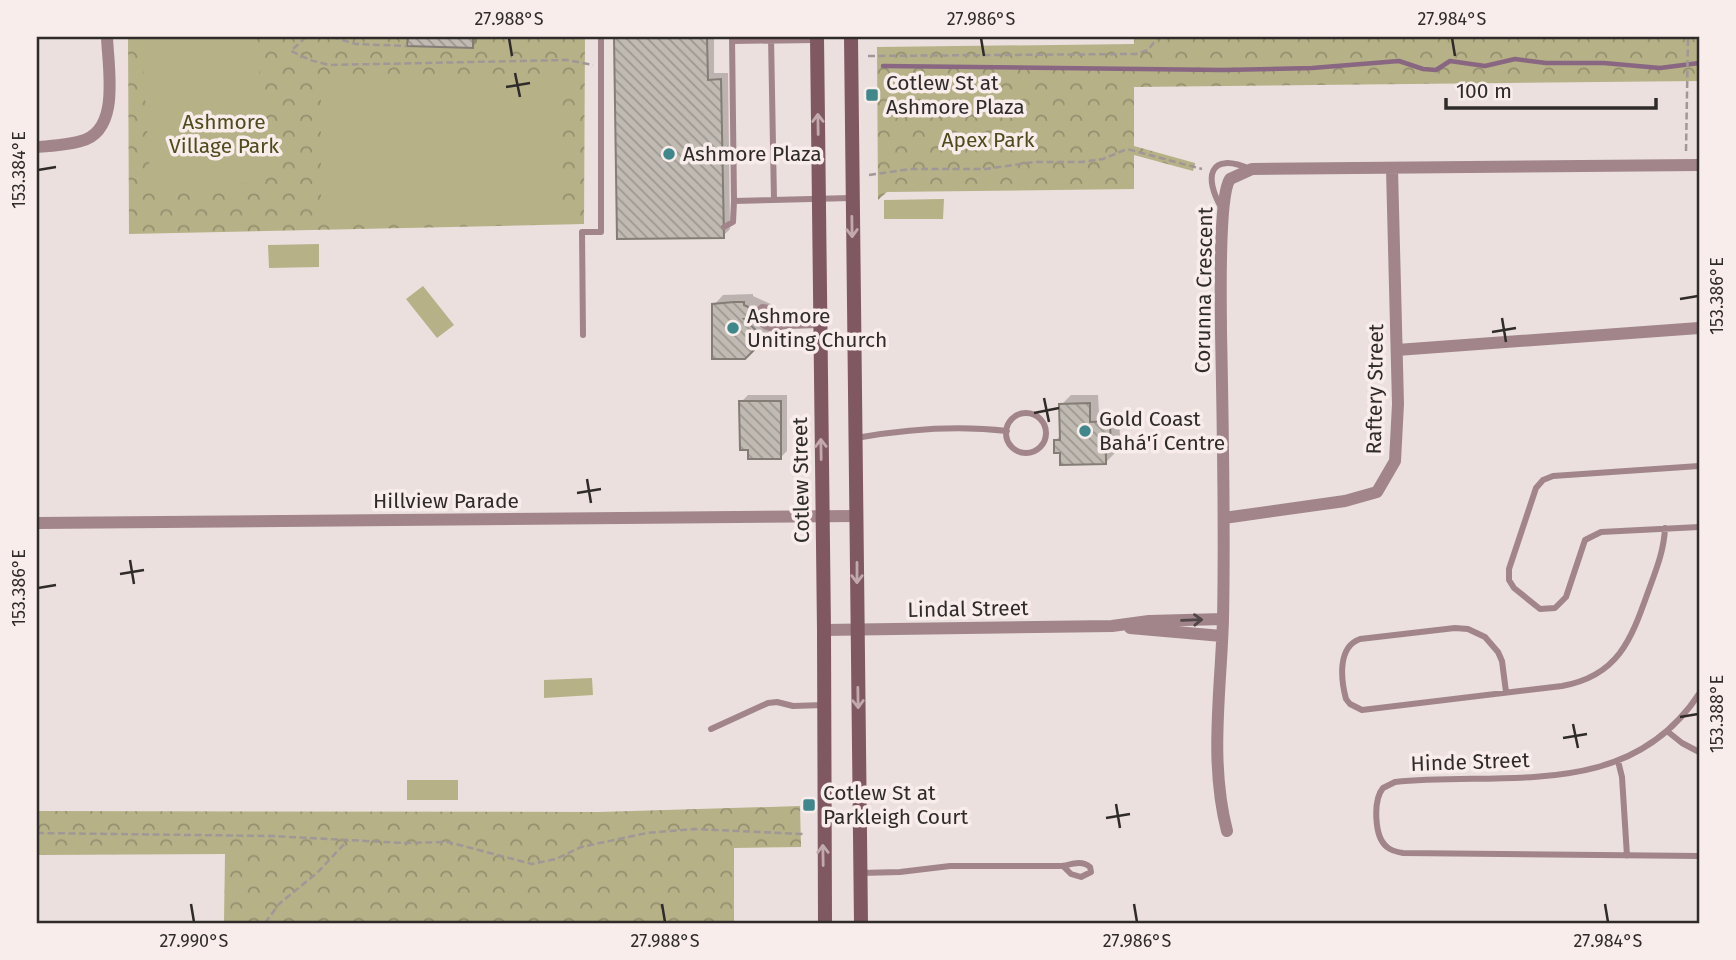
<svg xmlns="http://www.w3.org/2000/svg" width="1736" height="960" font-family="'Fira Sans',sans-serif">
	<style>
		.park { fill: url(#park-crowns) }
		.pitch { fill: #b6b187 }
		.shadow { fill: #0003 }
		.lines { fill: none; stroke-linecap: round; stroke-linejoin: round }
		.stream { stroke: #896783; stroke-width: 4.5 }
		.building { fill: url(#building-back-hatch); stroke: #837d76; stroke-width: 2 }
		.path { stroke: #a09896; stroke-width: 2.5; stroke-dasharray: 7 3.5; stroke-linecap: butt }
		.lane { stroke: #a1858b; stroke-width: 6 }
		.street { stroke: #a1858b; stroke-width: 12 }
		.secondary { stroke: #7f5861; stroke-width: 14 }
		.oneway { stroke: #c2aaac }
		.oneway2 { stroke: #514647 }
		.ticks { fill: none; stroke: #2f2b2a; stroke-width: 2.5 }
		.poi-dot { fill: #3f878b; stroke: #f8edea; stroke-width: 2.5 }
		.labels { text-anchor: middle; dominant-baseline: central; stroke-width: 7; stroke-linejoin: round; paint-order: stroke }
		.poi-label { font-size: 21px; fill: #2f2b2a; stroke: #f8edea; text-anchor: start }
		.park-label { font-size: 21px; fill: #504a1c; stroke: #f8edea }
		.street-label { font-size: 21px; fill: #2f2b2a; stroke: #f8edea }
		.neatline { fill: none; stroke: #2f2b2a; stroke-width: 2.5 }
		.ticks-label { font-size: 18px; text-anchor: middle; fill: #2f2b2a }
	</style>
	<defs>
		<pattern id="park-crowns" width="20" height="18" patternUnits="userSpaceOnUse" patternTransform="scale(1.75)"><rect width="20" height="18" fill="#b6b187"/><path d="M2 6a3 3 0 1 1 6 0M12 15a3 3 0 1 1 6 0" fill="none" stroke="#94906f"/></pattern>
		<pattern id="building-back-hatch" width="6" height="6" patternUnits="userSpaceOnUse" patternTransform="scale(1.75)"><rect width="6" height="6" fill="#c0bab2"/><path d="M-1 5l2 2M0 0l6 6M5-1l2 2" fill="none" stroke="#9c9791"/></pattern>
	</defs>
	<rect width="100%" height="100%" fill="#ebe0dd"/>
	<!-- park -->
	<path class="park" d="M 128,37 L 585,37 L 584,224 L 129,234 Z
		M 1134,37 L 1699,37 L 1699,81 L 1134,87 L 1134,146 L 1195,163 L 1193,171 L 1134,155 L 1134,189 L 887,192 L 878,200 L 877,47 L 1134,44 Z
		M 800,806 L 801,847 L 734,848 L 734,921 L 224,923 L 225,854 L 37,855 L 37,811 L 599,812 Z"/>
	<!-- pitch -->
	<path class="pitch" d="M 141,37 L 257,37 L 266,182 L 151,190 Z
		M 321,74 L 557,74 L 557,216 L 321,216 Z
		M 944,199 L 943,219 L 884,219 L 884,200 Z
		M 319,244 L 319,267 L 269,268 L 268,245 Z
		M 423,286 L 454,325 L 437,338 L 406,299 Z
		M 592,678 L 593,695 L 544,698 L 544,680 Z
		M 407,780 L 458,780 L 458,800 L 407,800 Z"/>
	<!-- shadow -->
	<path class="shadow" d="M 409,37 L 477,37 L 477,42 L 472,47 L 409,44 Z
		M 615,37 L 714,37 L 714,73 L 728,73 L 730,229 L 723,236 L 619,238 Z
		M 753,294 L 753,296 L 775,306 L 765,316 L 761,317 L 772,329 L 745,357 L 714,305 L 723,295 Z
		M 748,395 L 787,395 L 787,451 L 780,458 L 741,402 Z
		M 1071,395 L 1098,395 L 1099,413 L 1119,413 L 1120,439 L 1115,444 L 1115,453 L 1106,462 L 1062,451 L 1056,440 L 1062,434 L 1061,405 Z"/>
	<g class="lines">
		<!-- stream -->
		<path class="stream" d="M 883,66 L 1223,70 L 1312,68 L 1399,61 L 1423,69 L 1436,70 L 1450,61 L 1485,66 L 1515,59 L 1546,63 L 1604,63 L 1660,68 L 1699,63"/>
	</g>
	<!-- building -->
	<path class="building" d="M 408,37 L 473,37 L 473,48 L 407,46 Z
		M 614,37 L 707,37 L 708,80 L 721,79 L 724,238 L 617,239 Z
		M 734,302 L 744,302 L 744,305 L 765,315 L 765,318 L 744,319 L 763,337 L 763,341 L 745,359 L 712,359 L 712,304 Z
		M 739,401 L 781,401 L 781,459 L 748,459 L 748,450 L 740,450 Z
		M 1090,403 L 1090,422 L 1110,421 L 1111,451 L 1106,451 L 1106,464 L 1060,465 L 1060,453 L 1054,453 L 1054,440 L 1060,440 L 1059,404 Z"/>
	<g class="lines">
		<!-- path -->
		<path class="path" d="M 306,37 L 291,51 L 310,60 L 329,65 L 567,60 L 593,65
			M 332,37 L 356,44 L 407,46
			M 868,56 L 1136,54 L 1148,50 L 1158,37
			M 1686,151 L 1688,37
			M 869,175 L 910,169 L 986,169 L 1035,162 L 1082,162 L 1103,159 L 1127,149 L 1202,169
			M 37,833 L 272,836 L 404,843 L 448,842 L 532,864 L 556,859 L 581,847 L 647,833 L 694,829 L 803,834
			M 265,923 L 279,904 L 318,872 L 348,840"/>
		<!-- lane -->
		<path class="lane" d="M 771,37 L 774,200
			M 732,41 L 815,40
			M 734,201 L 851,198
			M 1222,209 C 1203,177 1209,151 1250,169
			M 724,227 L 733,222 L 734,201 L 732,37
			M 757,311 L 762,307 L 770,308 L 785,326 L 820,325
			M 756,318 C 764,329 773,331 785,326
			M 583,335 L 582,232 L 601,232 L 601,37
			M1006 433a20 20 0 1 1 40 0a20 20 0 1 1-40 0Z
			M 856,438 C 907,429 956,425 1007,431
			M 1699,466 L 1553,476 L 1543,480 L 1536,488 L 1509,569 L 1509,580 L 1514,588 L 1540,609 L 1555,608 L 1566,597 L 1585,540 L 1601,532 L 1699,527
			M 1506,692 L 1502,661 L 1498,652 L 1485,637 L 1468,629 L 1455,628 L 1360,639 C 1337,647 1341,680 1346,699 L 1350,704 L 1362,710 L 1562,686 C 1618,676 1631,640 1648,592 C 1656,570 1664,551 1665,528
			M 1699,694 C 1628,802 1504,771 1395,782 L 1383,788 C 1373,800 1374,837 1387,847 C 1391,851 1397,852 1403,853 L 1699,856
			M 711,729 L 768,703 L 777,702 L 793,706 L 824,705
			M 1667,731 L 1682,743 L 1699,752
			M 1618,761 L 1622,777 L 1627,856
			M 860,873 L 900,872 L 950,866 L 1063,866 C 1072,864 1082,860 1090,867 L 1091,872 L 1081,877 L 1071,874 L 1063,866"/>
		<!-- street -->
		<path class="street" d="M 37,147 C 51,146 67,145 81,141 C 121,131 108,68 107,37
			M 1397,350 L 1699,328
			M 1224,518 L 1345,501 L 1377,492 L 1395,461 L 1398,404 L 1392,169
			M 37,523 L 856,516
			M 1130,628 L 1222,636
			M 824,630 L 1112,626 L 1149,621 L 1223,619
			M 1227,831 C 1209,761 1221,690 1223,619 C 1225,524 1223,428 1221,332 C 1221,305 1218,197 1230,179 L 1252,169 L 1699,165"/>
		<!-- secondary -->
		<path class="secondary" d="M 817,37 L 824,630 L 825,923
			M 851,37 L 861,923"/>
	</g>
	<!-- one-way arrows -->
	<defs><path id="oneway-shaft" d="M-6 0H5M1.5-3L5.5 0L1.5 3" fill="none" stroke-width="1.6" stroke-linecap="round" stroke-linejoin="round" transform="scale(1.75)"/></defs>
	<g class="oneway">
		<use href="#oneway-shaft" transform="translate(818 124) rotate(-91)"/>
		<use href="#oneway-shaft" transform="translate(852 227) rotate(89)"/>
		<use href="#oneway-shaft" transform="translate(821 449) rotate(-91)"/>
		<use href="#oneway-shaft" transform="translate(857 573) rotate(90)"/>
		<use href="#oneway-shaft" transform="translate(858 698) rotate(89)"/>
		<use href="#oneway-shaft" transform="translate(823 855) rotate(-91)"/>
	</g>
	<use class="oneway2" href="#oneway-shaft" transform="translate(1192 620) rotate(-2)"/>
	<!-- ticks -->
	<path class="ticks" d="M 509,38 L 512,56M 981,38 L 984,56M 1452,38 L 1455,56M 515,73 L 520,97M 506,87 L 530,83M 38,170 L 56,167M 1680,299 L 1698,296M 1502,318 L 1506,342M 1492,332 L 1516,328M 1044,398 L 1049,422M 1034,413 L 1059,408M 587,479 L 591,503M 577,493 L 601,489M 130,560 L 134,584M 120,574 L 144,570M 38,588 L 56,585M 1680,717 L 1698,714M 1573,724 L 1578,748M 1563,738 L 1587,734M 1116,804 L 1120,828M 1106,818 L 1130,814M 191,904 L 194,922M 662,904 L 665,922M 1134,904 L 1137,922M 1605,904 L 1608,922"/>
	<!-- markers -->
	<g class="poi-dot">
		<rect x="865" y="88" width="14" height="14" rx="3.5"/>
		<circle cx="669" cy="154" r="7"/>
		<circle cx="733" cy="328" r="7"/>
		<circle cx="1085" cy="431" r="7"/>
		<rect x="802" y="798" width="14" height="14" rx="3.5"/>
	</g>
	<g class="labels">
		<!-- poi labels -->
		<g class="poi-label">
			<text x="886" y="83">Cotlew St at<tspan x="886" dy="24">Ashmore Plaza</tspan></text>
			<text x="683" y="154">Ashmore Plaza</text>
			<text x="747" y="316">Ashmore<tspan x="747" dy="24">Uniting Church</tspan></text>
			<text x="1099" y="419">Gold Coast<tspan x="1099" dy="24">Bahá'í Centre</tspan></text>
			<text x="823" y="793">Cotlew St at<tspan x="823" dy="24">Parkleigh Court</tspan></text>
		</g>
		<!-- park labels -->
		<g class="park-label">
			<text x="224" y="122">Ashmore<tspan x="224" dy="24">Village Park</tspan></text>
			<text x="988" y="140">Apex Park</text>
		</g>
		<!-- street labels -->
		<g class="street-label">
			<text transform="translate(1204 290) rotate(-89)">Corunna Crescent</text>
			<text transform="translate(1375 389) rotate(-89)">Raftery Street</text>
			<text transform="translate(801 480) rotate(-91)">Cotlew Street</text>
			<text x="446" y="501">Hillview Parade</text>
			<text transform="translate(968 609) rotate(-1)">Lindal Street</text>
			<text transform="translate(1470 762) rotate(-2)">Hinde Street</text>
		</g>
	</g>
	<!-- border -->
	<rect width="1736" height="960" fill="none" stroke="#f8edea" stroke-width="77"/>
	<!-- scale -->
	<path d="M1446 98v10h210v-10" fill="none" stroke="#2f2b2a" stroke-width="3.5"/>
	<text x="1456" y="98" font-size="21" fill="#2f2b2a" stroke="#f8edea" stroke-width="5" paint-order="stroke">100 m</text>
	<rect x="38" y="38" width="1660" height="884" class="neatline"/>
	<g class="ticks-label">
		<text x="509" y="25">27.988°S</text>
		<text x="981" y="25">27.986°S</text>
		<text x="1452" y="25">27.984°S</text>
		<text transform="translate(19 170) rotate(-90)" y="6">153.384°E</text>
		<text transform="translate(1717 296) rotate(-90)" y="6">153.386°E</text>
		<text transform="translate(19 588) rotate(-90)" y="6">153.386°E</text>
		<text transform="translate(1717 714) rotate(-90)" y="6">153.388°E</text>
		<text x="194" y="947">27.990°S</text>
		<text x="665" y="947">27.988°S</text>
		<text x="1137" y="947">27.986°S</text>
		<text x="1608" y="947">27.984°S</text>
	</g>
</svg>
